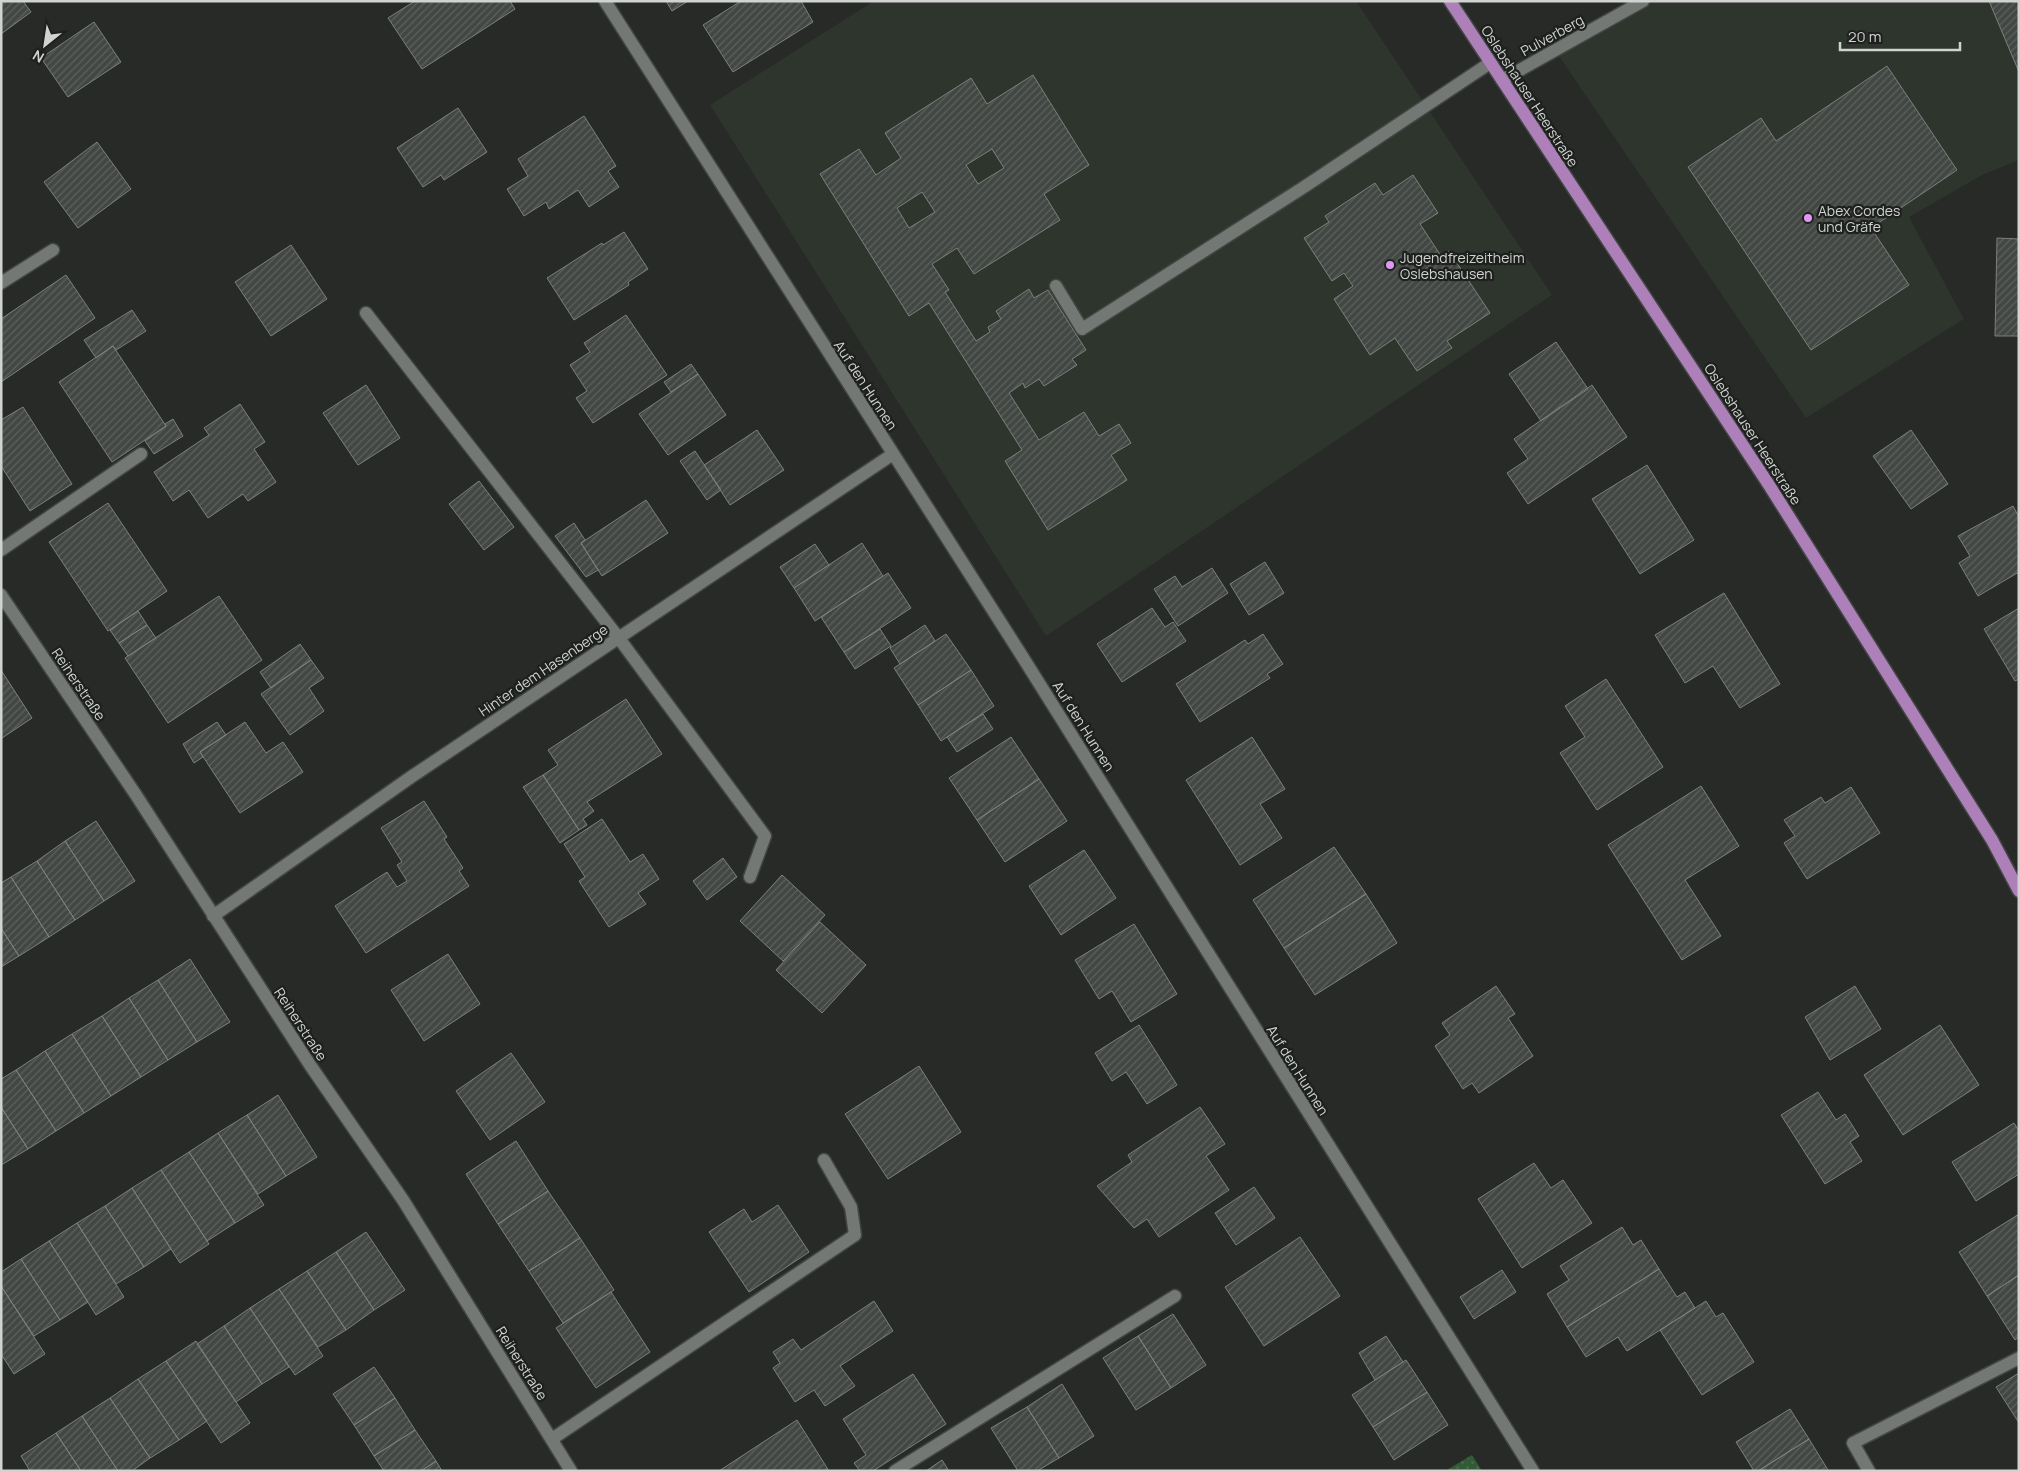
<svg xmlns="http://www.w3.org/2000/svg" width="2020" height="1472" font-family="Manrope,sans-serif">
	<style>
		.built { fill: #2d352d }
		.grass { fill: url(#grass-dots) }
		.building { fill: url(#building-hatch); stroke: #7d817d; fill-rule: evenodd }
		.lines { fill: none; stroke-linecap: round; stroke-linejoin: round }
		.minor-casing { stroke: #424542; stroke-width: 15 }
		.major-casing { stroke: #424542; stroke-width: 15 }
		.minor { stroke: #737874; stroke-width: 12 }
		.major { stroke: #ad80ba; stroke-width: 12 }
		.poi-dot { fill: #de98f2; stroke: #1d201d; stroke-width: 2 }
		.labels { text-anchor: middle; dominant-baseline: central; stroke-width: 4.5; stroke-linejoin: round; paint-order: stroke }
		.street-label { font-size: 14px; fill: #d1d3d1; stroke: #1d201d }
		.poi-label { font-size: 14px; fill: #d1d3d1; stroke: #1d201d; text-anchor: start }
	</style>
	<defs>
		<pattern id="grass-dots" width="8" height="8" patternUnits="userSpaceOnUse" patternTransform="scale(1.25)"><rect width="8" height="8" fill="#335a36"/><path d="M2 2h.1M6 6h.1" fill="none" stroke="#507152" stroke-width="1.8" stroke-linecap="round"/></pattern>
		<pattern id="building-hatch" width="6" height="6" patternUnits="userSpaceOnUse" patternTransform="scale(1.25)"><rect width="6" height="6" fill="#434744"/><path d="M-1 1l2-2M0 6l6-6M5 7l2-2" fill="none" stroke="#5d615e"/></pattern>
	</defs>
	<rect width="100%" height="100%" fill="#272a27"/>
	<!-- built -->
	<path class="built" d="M 874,1 L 1356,1 L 1552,295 L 1046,636 L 710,105 Z
		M 1631,1 L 2019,1 L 2019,160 L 1982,175 L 1909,217 L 1964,319 L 1806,418 L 1552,46 Z"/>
	<!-- grass -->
	<path class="grass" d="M 1472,1455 L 1482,1471 L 1445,1471 Z"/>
	<!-- building -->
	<path class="building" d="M 1,1 L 23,1 L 31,12 L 1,34 Z
		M 415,1 L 510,1 L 515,9 L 422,69 L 388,18 Z
		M 666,1 L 688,1 L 672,11 Z
		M 741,1 L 801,1 L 813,22 L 733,72 L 703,25 Z
		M 1989,1 L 2019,1 L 2019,72 Z
		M 94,22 L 121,62 L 68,97 L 41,58 Z
		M 1887,66 L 1957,170 L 1871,228 L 1909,285 L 1811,350 L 1688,167 L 1761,118 L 1776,141 Z
		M 1033,75 L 1089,165 L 1044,194 L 1060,220 L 974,274 L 957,248 L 932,264 L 949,290 L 945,292 L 976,341 L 990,332 L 988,327 L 1001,319 L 996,311 L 1029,289 L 1034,298 L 1048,290 L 1086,350 L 1072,359 L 1077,365 L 1044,386 L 1039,379 L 1025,388 L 1023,383 L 1009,393 L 1039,440 L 1084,412 L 1099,436 L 1119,424 L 1131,443 L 1111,455 L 1127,480 L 1048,530 L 1005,461 L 1022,450 L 929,303 L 909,316 L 820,174 L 859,149 L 876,175 L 901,158 L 885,133 L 971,78 L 987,104 ZM 992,149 L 1004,168 L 978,184 L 966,165 ZM 922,192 L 935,212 L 909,228 L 897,208 Z
		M 458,108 L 487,152 L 444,180 L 441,175 L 423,187 L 397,148 Z
		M 584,116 L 616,166 L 608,171 L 619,187 L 589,207 L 578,190 L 549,209 L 546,202 L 524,216 L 507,189 L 528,176 L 518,159 Z
		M 97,142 L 131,189 L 78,228 L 44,182 Z
		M 1413,175 L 1438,213 L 1420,224 L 1441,256 L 1449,251 L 1490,313 L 1447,341 L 1452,348 L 1417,371 L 1395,338 L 1370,355 L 1334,299 L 1353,286 L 1344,273 L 1332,281 L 1304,238 L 1329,222 L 1325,216 L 1375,183 L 1383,195 Z
		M 624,232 L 648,269 L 628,282 L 629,285 L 574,320 L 547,278 L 602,243 L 603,245 Z
		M 1997,238 L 2019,239 L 2019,336 L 1995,336 Z
		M 291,245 L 327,299 L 271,336 L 235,282 Z
		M 66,275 L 95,318 L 1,382 L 1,319 Z
		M 132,310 L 146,331 L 116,350 L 113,346 L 96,358 L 84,340 Z
		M 626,315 L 667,375 L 593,423 L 576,398 L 587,391 L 570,365 L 590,352 L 584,343 Z
		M 1556,342 L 1588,389 L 1541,421 L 1509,374 Z
		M 113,346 L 166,426 L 112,462 L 59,382 Z
		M 691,364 L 698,374 L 671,392 L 664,382 Z
		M 698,374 L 726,415 L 668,455 L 639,414 Z
		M 366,385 L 400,438 L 358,465 L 323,413 Z
		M 1592,385 L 1627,437 L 1528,504 L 1507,473 L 1528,459 L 1514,439 Z
		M 240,404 L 265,442 L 254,449 L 276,482 L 248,501 L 243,494 L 208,518 L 189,490 L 173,501 L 154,472 L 209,435 L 204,428 Z
		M 23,407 L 72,484 L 30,511 L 1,466 L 1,420 Z
		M 173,419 L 183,436 L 154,454 L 145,441 L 166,426 L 165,424 Z
		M 757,430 L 784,470 L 730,505 L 704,465 Z
		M 1911,430 L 1948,484 L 1911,509 L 1873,456 Z
		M 695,451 L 721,490 L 707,500 L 680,461 Z
		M 1647,465 L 1694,540 L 1640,574 L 1592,499 Z
		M 479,481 L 514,527 L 484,550 L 449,504 Z
		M 646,500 L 668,533 L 602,576 L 581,543 Z
		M 108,503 L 167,591 L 108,631 L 49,542 Z
		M 2013,506 L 2019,517 L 2019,572 L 1978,596 L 1959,563 L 1970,556 L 1958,536 Z
		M 574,523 L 585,540 L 581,543 L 598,570 L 586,577 L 555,536 Z
		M 862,543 L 883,576 L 815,621 L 794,588 Z
		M 815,544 L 829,565 L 794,588 L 780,567 Z
		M 1265,562 L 1284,593 L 1249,615 L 1230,584 Z
		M 1212,568 L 1228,593 L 1178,626 L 1154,589 L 1175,576 L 1182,587 Z
		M 888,573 L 911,608 L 844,652 L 821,617 Z
		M 1724,593 L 1780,684 L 1740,708 L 1713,666 L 1685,683 L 1655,635 Z
		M 219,596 L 262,660 L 168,723 L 125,658 Z
		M 1152,608 L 1165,627 L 1173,622 L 1186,641 L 1122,682 L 1097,644 Z
		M 2019,608 L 2019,679 L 2015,681 L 1984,629 Z
		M 138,611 L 147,625 L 119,643 L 110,630 Z
		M 147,625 L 156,638 L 128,656 L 119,643 Z
		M 925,625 L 935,641 L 900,664 L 890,648 Z
		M 880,629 L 891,646 L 855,669 L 844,652 Z
		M 946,634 L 971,670 L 918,705 L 894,668 Z
		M 1263,634 L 1283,664 L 1267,674 L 1270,678 L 1200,722 L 1176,684 L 1245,640 L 1248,644 Z
		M 300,644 L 311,660 L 271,688 L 260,672 Z
		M 311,660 L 324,678 L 309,688 L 324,711 L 290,735 L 261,694 Z
		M 1,670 L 32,718 L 2,738 L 1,736 Z
		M 971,670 L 994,706 L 941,741 L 918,705 Z
		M 1606,679 L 1663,767 L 1597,810 L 1560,753 L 1585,737 L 1565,706 Z
		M 626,699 L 662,754 L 587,802 L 594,811 L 583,819 L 587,825 L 579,830 L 543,775 L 558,765 L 548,750 Z
		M 983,714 L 993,729 L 957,752 L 947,737 Z
		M 217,722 L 226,735 L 200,752 L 203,757 L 194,763 L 183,744 Z
		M 245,722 L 266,753 L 283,742 L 303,772 L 240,813 L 200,752 Z
		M 1011,737 L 1039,779 L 977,820 L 949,778 Z
		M 1252,737 L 1285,789 L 1260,804 L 1282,838 L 1240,865 L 1186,780 Z
		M 543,775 L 579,830 L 560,843 L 523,787 Z
		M 1039,779 L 1067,821 L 1005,862 L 977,820 Z
		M 1701,786 L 1739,846 L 1685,880 L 1721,936 L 1682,960 L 1608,845 Z
		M 1851,787 L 1880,833 L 1807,879 L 1784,843 L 1795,836 L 1784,820 L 1821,797 L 1825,803 Z
		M 424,801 L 447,837 L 444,839 L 463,868 L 459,871 L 469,886 L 366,953 L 335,906 L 387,872 L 397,887 L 407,881 L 397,865 L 402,862 L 381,828 Z
		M 602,819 L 630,862 L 643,854 L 659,879 L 638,893 L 646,904 L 609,927 L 579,881 L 585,877 L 564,844 Z
		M 96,821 L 135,881 L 104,901 L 65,841 Z
		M 65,841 L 104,901 L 75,920 L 37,861 Z
		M 1334,847 L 1366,894 L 1284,948 L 1253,900 Z
		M 1084,850 L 1116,898 L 1061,935 L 1029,886 Z
		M 723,858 L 737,877 L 707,900 L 693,881 Z
		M 37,861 L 75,920 L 49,937 L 11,877 Z
		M 782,875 L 825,915 L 783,961 L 740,921 Z
		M 11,877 L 49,937 L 19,956 L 1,928 L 1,883 Z
		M 1366,894 L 1397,943 L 1315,995 L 1284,948 Z
		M 820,922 L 866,965 L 822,1013 L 776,970 Z
		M 1134,924 L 1177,994 L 1131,1022 L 1112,991 L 1099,999 L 1075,960 Z
		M 1,928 L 19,956 L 1,967 Z
		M 448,954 L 480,1004 L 424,1041 L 391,990 Z
		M 190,959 L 230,1022 L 197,1042 L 158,980 Z
		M 158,980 L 197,1042 L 168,1060 L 129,998 Z
		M 1496,986 L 1515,1014 L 1508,1018 L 1533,1056 L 1479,1093 L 1472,1083 L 1463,1089 L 1435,1046 L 1450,1035 L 1442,1023 Z
		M 1855,986 L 1881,1029 L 1830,1060 L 1805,1017 Z
		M 129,998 L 168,1060 L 141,1077 L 102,1016 Z
		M 102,1016 L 141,1077 L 111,1096 L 72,1034 Z
		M 1139,1025 L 1177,1085 L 1147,1104 L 1126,1072 L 1112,1081 L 1095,1053 Z
		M 1940,1025 L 1979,1085 L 1903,1135 L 1864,1075 Z
		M 72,1034 L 111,1096 L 84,1113 L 45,1051 Z
		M 45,1051 L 84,1113 L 56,1131 L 16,1070 Z
		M 511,1053 L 545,1102 L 490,1140 L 456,1091 Z
		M 919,1066 L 961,1132 L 888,1179 L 845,1114 Z
		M 16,1070 L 56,1131 L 28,1149 L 1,1107 L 1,1079 Z
		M 1818,1092 L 1836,1120 L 1845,1114 L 1859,1136 L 1850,1142 L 1862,1161 L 1825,1184 L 1781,1115 Z
		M 278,1095 L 317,1157 L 286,1176 L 247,1115 Z
		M 1,1107 L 28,1149 L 1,1165 Z
		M 1200,1107 L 1225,1144 L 1206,1156 L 1229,1190 L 1159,1237 L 1147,1219 L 1134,1228 L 1097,1186 L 1132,1162 L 1128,1155 Z
		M 247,1115 L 286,1176 L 258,1194 L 218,1133 Z
		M 2014,1123 L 2019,1131 L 2019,1174 L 1976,1201 L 1952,1162 Z
		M 218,1133 L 264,1205 L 235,1223 L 189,1152 Z
		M 516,1141 L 548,1191 L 498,1224 L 466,1174 Z
		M 189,1152 L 235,1223 L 207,1241 L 161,1170 Z
		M 1534,1163 L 1551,1188 L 1563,1180 L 1592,1223 L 1522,1268 L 1478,1199 Z
		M 161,1170 L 209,1244 L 180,1263 L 132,1188 Z
		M 1254,1187 L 1275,1218 L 1236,1245 L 1215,1213 Z
		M 132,1188 L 171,1249 L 144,1267 L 105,1206 Z
		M 548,1191 L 580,1238 L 529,1271 L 498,1224 Z
		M 778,1205 L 809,1252 L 749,1292 L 709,1232 L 744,1209 L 752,1222 Z
		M 105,1206 L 144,1267 L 116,1284 L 77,1223 Z
		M 2019,1214 L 2019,1275 L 1987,1296 L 1959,1252 Z
		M 77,1223 L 124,1297 L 96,1315 L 49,1241 Z
		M 1622,1227 L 1633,1245 L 1641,1240 L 1659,1269 L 1567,1327 L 1547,1294 L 1569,1280 L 1560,1266 Z
		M 366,1232 L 405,1290 L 374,1310 L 336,1252 Z
		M 1300,1237 L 1340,1296 L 1264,1346 L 1225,1287 Z
		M 580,1238 L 614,1290 L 563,1323 L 529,1271 Z
		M 49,1241 L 88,1302 L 60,1320 L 21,1259 Z
		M 336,1252 L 374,1310 L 346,1330 L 307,1271 Z
		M 21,1259 L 60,1320 L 34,1336 L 1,1286 L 1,1272 Z
		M 1659,1269 L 1677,1297 L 1685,1292 L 1695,1308 L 1627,1351 L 1618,1337 L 1586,1357 L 1567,1327 Z
		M 1502,1270 L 1516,1292 L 1474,1319 L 1460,1297 Z
		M 307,1271 L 346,1330 L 318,1347 L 279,1289 Z
		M 2019,1275 L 2019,1337 L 2015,1340 L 1987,1296 Z
		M 1,1286 L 45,1354 L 14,1374 L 1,1354 Z
		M 279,1289 L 323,1356 L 295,1375 L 250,1308 Z
		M 611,1292 L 650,1352 L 596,1388 L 556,1328 Z
		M 874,1301 L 893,1331 L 840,1366 L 855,1386 L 825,1406 L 814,1390 L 795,1402 L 773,1368 L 780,1363 L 773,1352 L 793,1339 L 801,1350 Z
		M 1706,1301 L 1716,1317 L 1723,1313 L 1754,1362 L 1702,1395 L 1660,1330 Z
		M 250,1308 L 289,1367 L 262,1384 L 224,1326 Z
		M 1173,1314 L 1206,1365 L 1171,1388 L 1138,1336 Z
		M 224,1326 L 262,1384 L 236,1402 L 197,1344 Z
		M 1138,1336 L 1171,1388 L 1136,1410 L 1103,1358 Z
		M 1386,1336 L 1403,1362 L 1375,1380 L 1359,1353 Z
		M 196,1341 L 250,1423 L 221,1443 L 166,1361 Z
		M 1406,1360 L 1427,1392 L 1373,1427 L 1352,1395 Z
		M 166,1361 L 207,1421 L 179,1440 L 138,1379 Z
		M 374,1367 L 395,1398 L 354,1425 L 333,1394 Z
		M 2019,1373 L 2019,1423 L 1996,1387 Z
		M 913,1374 L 946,1424 L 873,1471 L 860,1471 L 854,1463 L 866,1455 L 843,1419 Z
		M 138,1379 L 179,1440 L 150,1458 L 110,1398 Z
		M 1062,1384 L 1094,1436 L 1059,1458 L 1027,1407 Z
		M 1427,1392 L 1448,1425 L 1394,1460 L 1373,1427 Z
		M 110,1398 L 150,1458 L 132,1471 L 118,1471 L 82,1416 Z
		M 395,1398 L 415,1430 L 374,1456 L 354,1425 Z
		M 1027,1407 L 1059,1458 L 1037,1471 L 1018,1471 L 991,1428 Z
		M 1790,1409 L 1809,1439 L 1758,1471 L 1754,1471 L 1736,1442 Z
		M 82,1416 L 118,1471 L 81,1471 L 56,1433 Z
		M 797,1420 L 829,1471 L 719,1471 Z
		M 415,1430 L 436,1461 L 421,1471 L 384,1471 L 374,1456 Z
		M 56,1433 L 81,1471 L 30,1471 L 21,1456 Z
		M 1809,1439 L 1828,1470 L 1827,1471 L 1758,1471 Z
		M 942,1460 L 949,1471 L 926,1471 Z
		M 436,1461 L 442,1471 L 421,1471 Z"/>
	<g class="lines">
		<!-- minor casing -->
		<g class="minor-casing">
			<path id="minor" d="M 605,1 L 1022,656 L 1533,1471
				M 1502,80 L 1643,1
				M 1,283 L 53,250
				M 1056,286 L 1082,329 L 1304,187 L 1490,63
				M 366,313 L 618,637 L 765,836 L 750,877
				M 1,550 L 141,454
				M 1,595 L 136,795 L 310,1065 L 403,1200 L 571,1471
				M 213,916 L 411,777 L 893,454
				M 552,1439 L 855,1235 L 851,1207 L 824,1160
				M 895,1471 L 1175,1296
				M 1869,1471 L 1853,1443 L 2019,1358"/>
		</g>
		<!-- major casing -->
		<g class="major-casing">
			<path id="major" d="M 1450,1 L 1769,485 L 1992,840 L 2019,891"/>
		</g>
		<!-- minor -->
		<use href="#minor" class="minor"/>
		<!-- major -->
		<use href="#major" class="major"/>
	</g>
	<!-- markers -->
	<g class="poi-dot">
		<circle cx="1808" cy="218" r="5"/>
		<circle cx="1390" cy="265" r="5"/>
	</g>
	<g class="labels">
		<!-- street labels -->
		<g class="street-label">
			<text transform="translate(1552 35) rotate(-29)">Pulverberg</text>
			<text transform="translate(1530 96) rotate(57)">Oslebshauser Heerstraße</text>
			<text transform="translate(866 385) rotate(57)">Auf den Hunnen</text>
			<text transform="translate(1753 434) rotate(57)">Oslebshauser Heerstraße</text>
			<text transform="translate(543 670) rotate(-34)">Hinter dem Hasenberge</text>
			<text transform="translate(79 684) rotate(56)">Reiherstraße</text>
			<text transform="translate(1084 726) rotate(58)">Auf den Hunnen</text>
			<text transform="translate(301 1024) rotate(57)">Reiherstraße</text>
			<text transform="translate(1298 1070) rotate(58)">Auf den Hunnen</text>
			<text transform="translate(522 1363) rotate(58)">Reiherstraße</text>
		</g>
		<!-- poi labels -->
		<g class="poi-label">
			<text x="1818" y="210">Abex Cordes<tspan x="1818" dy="16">und Gräfe</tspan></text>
			<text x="1400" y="257">Jugendfreizeitheim<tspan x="1400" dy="16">Oslebshausen</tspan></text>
		</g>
	</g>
	<!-- border -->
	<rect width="2020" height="1472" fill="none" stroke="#d1d3d1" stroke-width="5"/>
	<!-- north arrow -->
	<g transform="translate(45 45) rotate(210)" stroke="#1d201d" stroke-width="4" paint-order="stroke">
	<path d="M0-4L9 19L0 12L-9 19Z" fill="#d1d3d1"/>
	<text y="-8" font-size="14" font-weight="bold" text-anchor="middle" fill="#d1d3d1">N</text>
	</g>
	<!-- scale -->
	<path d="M1840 42v8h120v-8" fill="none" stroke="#d1d3d1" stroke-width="2.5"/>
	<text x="1848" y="42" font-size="15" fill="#d1d3d1" stroke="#1d201d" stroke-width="4" paint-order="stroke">20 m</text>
</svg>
